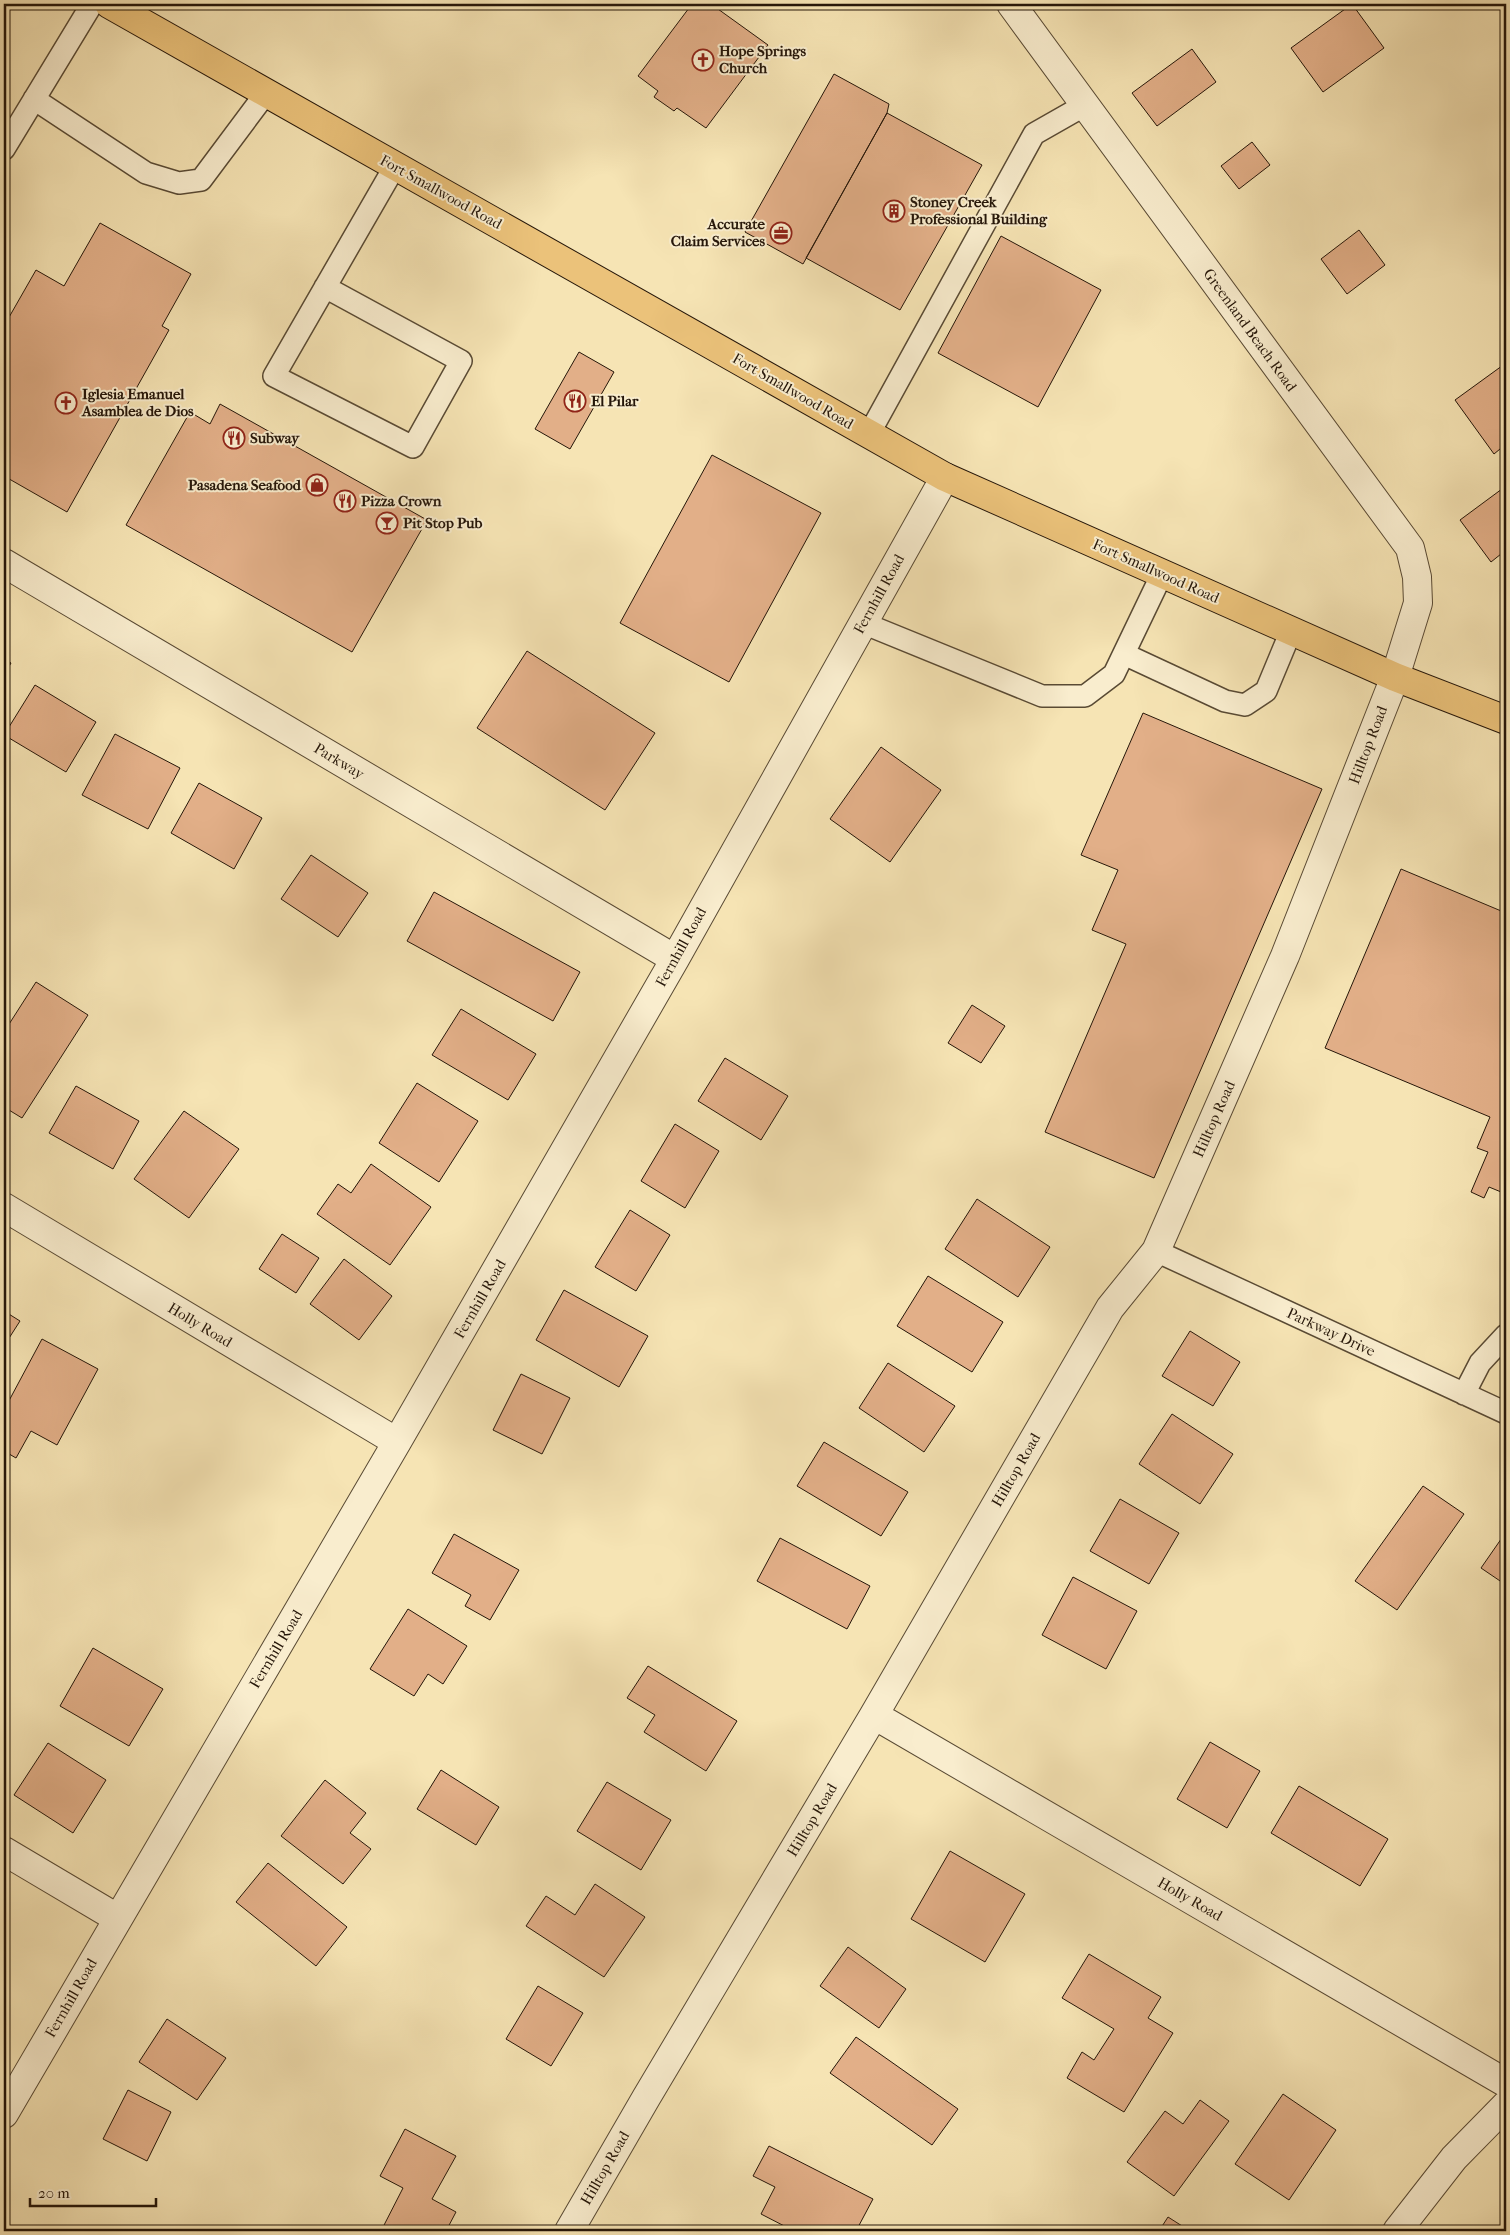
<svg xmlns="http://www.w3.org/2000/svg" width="1510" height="2235" font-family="'IM FELL French Canon',serif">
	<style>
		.building { fill: #e2af88; stroke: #251609 }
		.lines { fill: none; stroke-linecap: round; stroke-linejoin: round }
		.service-casing { stroke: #594a34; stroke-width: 24 }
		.minor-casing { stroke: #594a34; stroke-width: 30 }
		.primary-casing { stroke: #251609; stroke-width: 30 }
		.service { stroke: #f9edce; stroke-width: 21 }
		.minor { stroke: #f9edce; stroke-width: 28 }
		.primary { stroke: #ebc27a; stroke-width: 28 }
		.labels { text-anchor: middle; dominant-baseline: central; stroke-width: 4; stroke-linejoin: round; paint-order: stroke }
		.poi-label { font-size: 15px; font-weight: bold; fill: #251609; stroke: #f9edce; text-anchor: start }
		.street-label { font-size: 15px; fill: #251609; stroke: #f9edce }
	</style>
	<rect width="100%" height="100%" fill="#f6e4b4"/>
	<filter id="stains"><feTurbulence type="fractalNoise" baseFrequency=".004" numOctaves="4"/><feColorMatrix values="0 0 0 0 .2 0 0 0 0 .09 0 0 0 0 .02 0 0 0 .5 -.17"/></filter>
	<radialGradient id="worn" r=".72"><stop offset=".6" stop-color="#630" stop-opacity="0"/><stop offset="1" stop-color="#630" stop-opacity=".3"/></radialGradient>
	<!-- building -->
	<path class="building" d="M 692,4 L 711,4 L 768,45 L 706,128 L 677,108 L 674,111 L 654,97 L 658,91 L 638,76 Z
		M 1352,4 L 1384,48 L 1323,92 L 1291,48 Z
		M 1192,49 L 1216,82 L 1157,126 L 1132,93 Z
		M 834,74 L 889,104 L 887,113 L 803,264 L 745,232 Z
		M 887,113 L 982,165 L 900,310 L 806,258 Z
		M 1252,142 L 1270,165 L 1239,189 L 1221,166 Z
		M 100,223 L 191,274 L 162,326 L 169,330 L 67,512 L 4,476 L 4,326 L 36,270 L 64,286 Z
		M 1359,230 L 1385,265 L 1347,294 L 1321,259 Z
		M 1001,236 L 1101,290 L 1038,407 L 938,353 Z
		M 579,352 L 614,372 L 570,449 L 535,429 Z
		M 1506,363 L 1506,444 L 1494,454 L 1455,400 Z
		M 220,404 L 427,520 L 352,652 L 126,525 L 190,412 L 210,424 Z
		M 712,455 L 821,513 L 729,682 L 620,623 Z
		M 1506,486 L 1506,550 L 1491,562 L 1460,520 Z
		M 527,651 L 655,733 L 605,810 L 477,728 Z
		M 4,659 L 11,663 L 4,675 Z
		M 35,685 L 96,722 L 66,772 L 4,735 Z
		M 1143,713 L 1322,789 L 1154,1178 L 1045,1132 L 1126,944 L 1092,930 L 1118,870 L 1081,855 Z
		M 115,734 L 180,768 L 148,829 L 82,795 Z
		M 881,747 L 941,790 L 890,862 L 830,819 Z
		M 199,783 L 262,818 L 234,869 L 171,833 Z
		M 311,855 L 368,893 L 338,937 L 281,899 Z
		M 1401,869 L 1506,913 L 1506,1194 L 1489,1187 L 1484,1198 L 1471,1192 L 1488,1152 L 1477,1148 L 1490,1117 L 1325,1048 Z
		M 434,892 L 580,972 L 553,1021 L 407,941 Z
		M 36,982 L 88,1015 L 22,1118 L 4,1107 L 4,1032 Z
		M 972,1005 L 1005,1026 L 981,1063 L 948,1043 Z
		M 461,1009 L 536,1054 L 508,1100 L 432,1055 Z
		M 725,1058 L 788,1096 L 761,1140 L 698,1101 Z
		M 417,1083 L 478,1121 L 439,1182 L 379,1143 Z
		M 76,1086 L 139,1121 L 113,1169 L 49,1133 Z
		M 184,1111 L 239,1149 L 189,1218 L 134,1179 Z
		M 675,1124 L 719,1151 L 685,1208 L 641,1181 Z
		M 371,1164 L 431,1207 L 390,1265 L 317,1214 L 338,1184 L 351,1193 Z
		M 977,1199 L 1050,1247 L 1018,1297 L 945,1249 Z
		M 630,1210 L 670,1235 L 636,1291 L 595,1267 Z
		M 282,1234 L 319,1258 L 296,1293 L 259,1269 Z
		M 344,1259 L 392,1296 L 359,1340 L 310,1304 Z
		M 928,1276 L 1003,1322 L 972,1372 L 897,1326 Z
		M 564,1290 L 648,1336 L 619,1387 L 536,1340 Z
		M 4,1311 L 20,1321 L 4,1346 Z
		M 1190,1331 L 1240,1362 L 1213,1406 L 1162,1376 Z
		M 42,1339 L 98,1369 L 57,1445 L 31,1431 L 16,1458 L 4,1451 L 4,1410 Z
		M 888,1363 L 955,1406 L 924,1452 L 859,1408 Z
		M 521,1374 L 570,1398 L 542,1454 L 493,1430 Z
		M 1172,1414 L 1233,1454 L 1200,1504 L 1139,1464 Z
		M 824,1442 L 908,1492 L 881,1536 L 797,1486 Z
		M 1423,1486 L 1464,1514 L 1397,1610 L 1355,1581 Z
		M 1120,1499 L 1179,1533 L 1149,1584 L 1090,1551 Z
		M 1506,1532 L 1506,1585 L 1481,1568 Z
		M 454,1534 L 519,1570 L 490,1620 L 465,1606 L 471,1595 L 432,1573 Z
		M 780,1538 L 870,1586 L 847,1629 L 757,1581 Z
		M 1073,1577 L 1137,1611 L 1106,1669 L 1042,1635 Z
		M 408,1609 L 467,1646 L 443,1684 L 428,1674 L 414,1696 L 370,1669 Z
		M 93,1648 L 163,1689 L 129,1746 L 60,1706 Z
		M 648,1666 L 737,1721 L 706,1771 L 644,1732 L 655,1715 L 627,1698 Z
		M 1210,1742 L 1260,1771 L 1227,1828 L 1177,1799 Z
		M 48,1743 L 106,1780 L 73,1833 L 14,1795 Z
		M 441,1770 L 499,1807 L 476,1845 L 417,1809 Z
		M 325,1780 L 366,1813 L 350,1833 L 371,1849 L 343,1884 L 281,1836 Z
		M 607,1782 L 671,1820 L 641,1870 L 577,1831 Z
		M 1299,1786 L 1388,1839 L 1360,1886 L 1271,1833 Z
		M 950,1851 L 1025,1894 L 985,1962 L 911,1919 Z
		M 268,1863 L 347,1927 L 316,1966 L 236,1902 Z
		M 595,1884 L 645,1917 L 604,1977 L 526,1926 L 546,1896 L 575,1915 Z
		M 848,1947 L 906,1989 L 879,2028 L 820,1986 Z
		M 1089,1954 L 1161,1997 L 1148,2018 L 1173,2033 L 1124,2112 L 1067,2078 L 1082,2052 L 1094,2060 L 1114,2029 L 1062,1998 Z
		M 538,1986 L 583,2013 L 551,2066 L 506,2039 Z
		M 167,2019 L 226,2058 L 197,2100 L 139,2062 Z
		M 856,2037 L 958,2109 L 932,2145 L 830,2073 Z
		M 128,2090 L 171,2112 L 147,2161 L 103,2139 Z
		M 1283,2094 L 1336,2130 L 1289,2200 L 1235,2164 Z
		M 1200,2100 L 1229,2121 L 1174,2196 L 1127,2162 L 1165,2111 L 1183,2124 Z
		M 405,2129 L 456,2156 L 432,2199 L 456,2212 L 446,2231 L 381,2231 L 403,2188 L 380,2176 Z
		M 769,2146 L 873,2199 L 856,2231 L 794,2231 L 761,2214 L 775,2187 L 753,2176 Z
		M 1168,2217 L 1190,2231 L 1159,2231 Z"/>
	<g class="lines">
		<!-- service casing -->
		<g class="service-casing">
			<path id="service" d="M 34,99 L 146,173 L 179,183 L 201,180 L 266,93
				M 4,149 L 92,4
				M 325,287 L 461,361 L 413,447 L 274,376 L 395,166
				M 869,434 L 1034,134 L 1085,105
				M 863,623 L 1042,696 L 1085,696 L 1114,674 L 1162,574
				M 1124,654 L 1225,701 L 1245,705 L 1266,691 L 1291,631
				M 1156,1251 L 1506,1413
				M 1464,1394 L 1480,1363 L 1506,1335"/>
		</g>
		<!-- minor casing -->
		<g class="minor-casing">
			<path id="minor" d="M 4,563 L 675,959
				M 4,1207 L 397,1442
				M 874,1715 L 1506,2083
				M 4,1851 L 117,1918
				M 4,2114 L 397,1442 L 675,959 L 945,477
				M 569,2231 L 646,2098 L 874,1715 L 1110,1308 L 1156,1251 L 1285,956 L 1395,677 L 1418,603 L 1417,577 L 1410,548 L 1011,4
				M 1397,2231 L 1454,2158 L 1506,2105"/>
		</g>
		<!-- primary casing -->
		<g class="primary-casing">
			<path id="primary" d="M 109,4 L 945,477 L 1395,677 L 1506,720"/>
		</g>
		<!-- service -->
		<use href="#service" class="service"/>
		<!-- minor -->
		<use href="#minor" class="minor"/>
		<!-- primary -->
		<use href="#primary" class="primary"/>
	</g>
	<!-- icons -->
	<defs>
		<g id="church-ring" transform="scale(1.125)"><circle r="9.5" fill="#f9edce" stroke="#8f2418" stroke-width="1.5"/><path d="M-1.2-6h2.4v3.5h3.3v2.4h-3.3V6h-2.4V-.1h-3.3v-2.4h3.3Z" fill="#8f2418"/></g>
		<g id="building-ring" transform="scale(1.125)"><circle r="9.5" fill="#f9edce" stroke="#8f2418" stroke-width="1.5"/><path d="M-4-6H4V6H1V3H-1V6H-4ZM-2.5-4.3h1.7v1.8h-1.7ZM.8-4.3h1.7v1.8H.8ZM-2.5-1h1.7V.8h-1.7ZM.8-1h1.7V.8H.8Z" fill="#8f2418"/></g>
		<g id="office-ring" transform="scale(1.125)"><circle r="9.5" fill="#f9edce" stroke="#8f2418" stroke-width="1.5"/><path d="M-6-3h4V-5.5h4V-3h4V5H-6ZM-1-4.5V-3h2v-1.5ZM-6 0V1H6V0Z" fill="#8f2418"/></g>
		<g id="restaurant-ring" transform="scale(1.125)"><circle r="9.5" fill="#f9edce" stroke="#8f2418" stroke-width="1.5"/><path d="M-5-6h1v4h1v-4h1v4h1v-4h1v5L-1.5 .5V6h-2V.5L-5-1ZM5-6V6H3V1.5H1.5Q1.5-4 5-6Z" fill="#8f2418"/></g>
		<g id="shop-ring" transform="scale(1.125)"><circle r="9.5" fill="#f9edce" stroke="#8f2418" stroke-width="1.5"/><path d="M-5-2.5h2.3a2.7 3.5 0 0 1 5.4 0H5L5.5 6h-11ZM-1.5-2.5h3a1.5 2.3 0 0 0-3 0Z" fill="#8f2418"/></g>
		<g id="bar-ring" transform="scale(1.125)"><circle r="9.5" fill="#f9edce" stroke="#8f2418" stroke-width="1.5"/><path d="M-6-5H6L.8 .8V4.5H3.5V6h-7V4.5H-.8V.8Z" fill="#8f2418"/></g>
	</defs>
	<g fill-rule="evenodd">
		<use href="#church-ring" x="703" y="60"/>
		<use href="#building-ring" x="894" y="211"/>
		<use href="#office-ring" x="781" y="233"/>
		<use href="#restaurant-ring" x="575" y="401"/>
		<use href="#church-ring" x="66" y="403"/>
		<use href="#restaurant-ring" x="234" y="438"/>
		<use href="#shop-ring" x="317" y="485"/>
		<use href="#restaurant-ring" x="345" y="501"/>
		<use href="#bar-ring" x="387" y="523"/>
	</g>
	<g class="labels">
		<!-- poi labels -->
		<g class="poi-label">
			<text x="719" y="51">Hope Springs<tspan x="719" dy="17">Church</tspan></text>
			<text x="910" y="202">Stoney Creek<tspan x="910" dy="17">Professional Building</tspan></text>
			<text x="765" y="224" text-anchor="end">Accurate<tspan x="765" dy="17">Claim Services</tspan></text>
			<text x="82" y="394">Iglesia Emanuel<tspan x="82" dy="17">Asamblea de Dios</tspan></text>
			<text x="591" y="401">El Pilar</text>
			<text x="250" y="438">Subway</text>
			<text x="301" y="485" text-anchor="end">Pasadena Seafood</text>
			<text x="361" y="501">Pizza Crown</text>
			<text x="403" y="523">Pit Stop Pub</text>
		</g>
		<!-- street labels -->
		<g class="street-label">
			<text transform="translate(441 192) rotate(29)">Fort Smallwood Road</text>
			<text transform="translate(1250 330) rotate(54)">Greenland Beach Road</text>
			<text transform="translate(793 391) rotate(30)">Fort Smallwood Road</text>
			<text transform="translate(1156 571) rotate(24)">Fort Smallwood Road</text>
			<text transform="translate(879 594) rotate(-61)">Fernhill Road</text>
			<text transform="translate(1368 745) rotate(-69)">Hilltop Road</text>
			<text transform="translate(339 761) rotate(31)">Parkway</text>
			<text transform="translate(681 947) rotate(-61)">Fernhill Road</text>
			<text transform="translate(1214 1119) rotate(-66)">Hilltop Road</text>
			<text transform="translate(480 1299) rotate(-60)">Fernhill Road</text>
			<text transform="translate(200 1325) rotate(31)">Holly Road</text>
			<text transform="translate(1331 1332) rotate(25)">Parkway Drive</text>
			<text transform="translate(1016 1470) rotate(-60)">Hilltop Road</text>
			<text transform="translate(276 1649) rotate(-59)">Fernhill Road</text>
			<text transform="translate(812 1820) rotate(-59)">Hilltop Road</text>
			<text transform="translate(1190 1899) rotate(30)">Holly Road</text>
			<text transform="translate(71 1998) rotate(-60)">Fernhill Road</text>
			<text transform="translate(605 2168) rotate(-60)">Hilltop Road</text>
		</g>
	</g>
	<!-- margin -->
	<rect width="1510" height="2235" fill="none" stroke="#f6e4b4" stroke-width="20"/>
	<rect x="5" y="5" width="1500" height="2225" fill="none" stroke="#251609" stroke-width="2.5"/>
	<rect x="10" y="10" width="1490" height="2215" fill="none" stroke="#251609"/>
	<!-- scale -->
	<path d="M30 2198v8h126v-8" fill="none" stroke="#251609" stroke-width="2.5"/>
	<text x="38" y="2198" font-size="15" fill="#251609" stroke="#f9edce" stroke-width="4" paint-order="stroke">20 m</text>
	<rect width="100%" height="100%" filter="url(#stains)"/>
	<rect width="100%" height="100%" fill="url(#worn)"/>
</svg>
